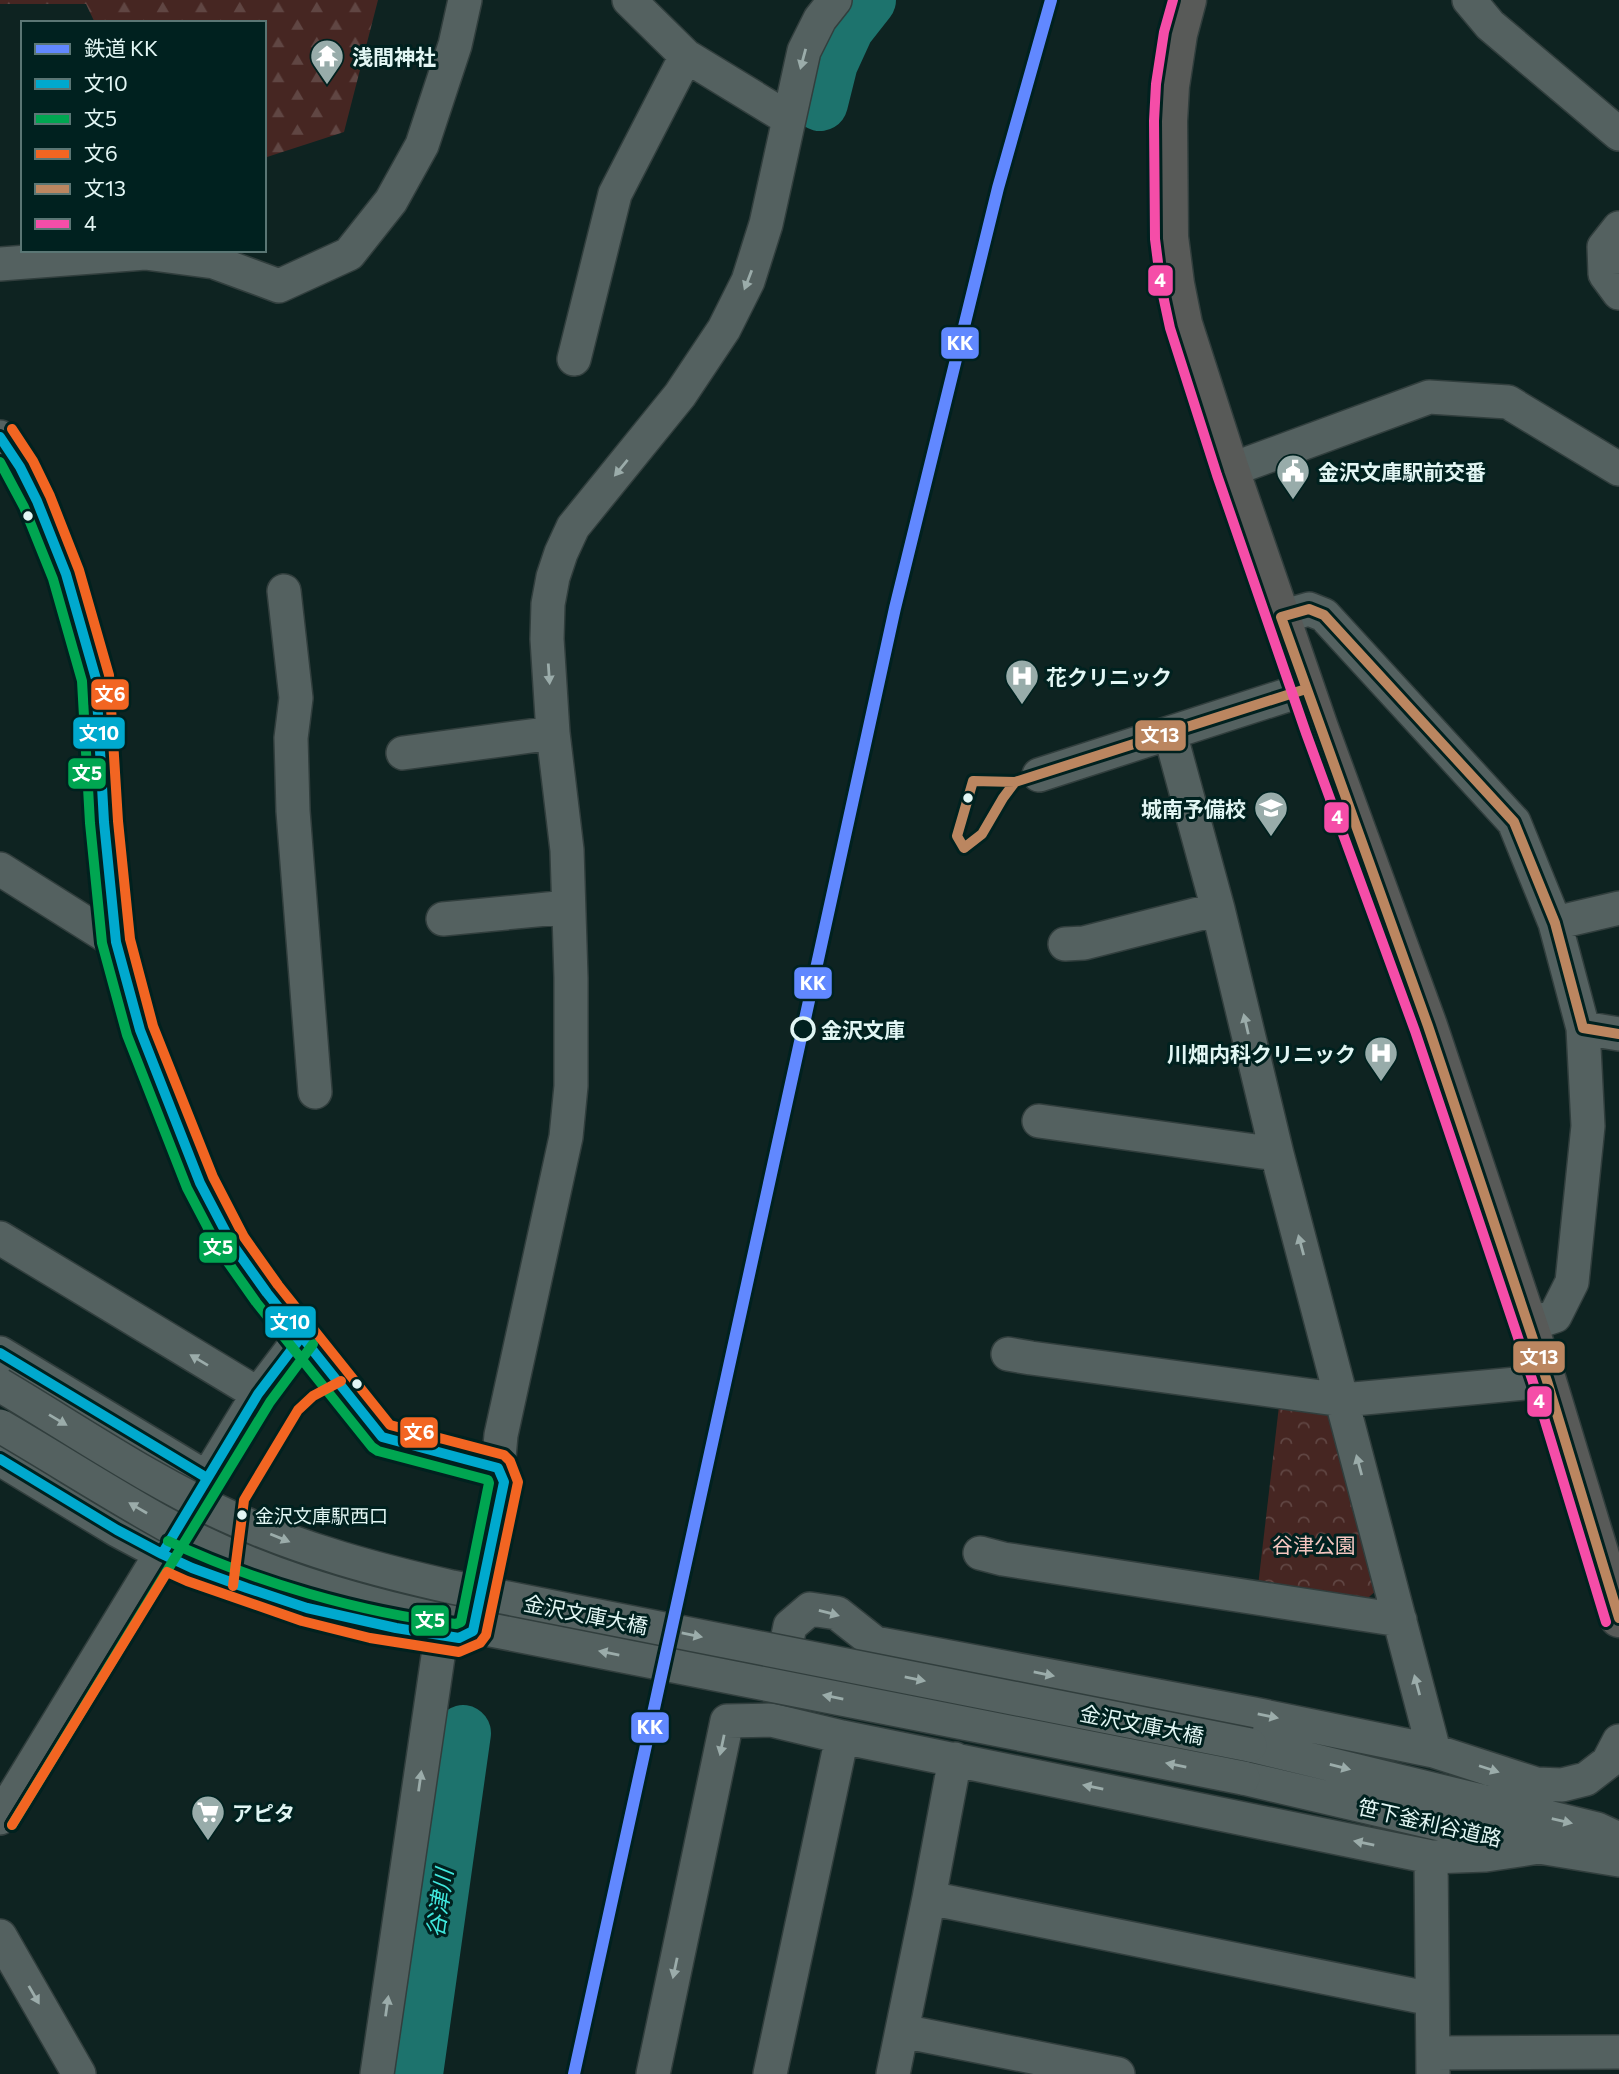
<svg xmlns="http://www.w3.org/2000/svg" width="1619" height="2074" font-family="Commissioner,'Noto Sans JP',sans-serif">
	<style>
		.forest { fill: url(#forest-firs) }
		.park { fill: url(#park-crowns) }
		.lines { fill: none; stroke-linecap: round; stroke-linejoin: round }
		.river { stroke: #1d736d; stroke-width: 56 }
		.minor-casing { stroke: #313e3d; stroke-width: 36 }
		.highway-casing { stroke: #313e3d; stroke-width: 41 }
		.minor { stroke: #546160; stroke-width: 33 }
		.highway { stroke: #585a58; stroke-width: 38 }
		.minor-bridge-casing { stroke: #313e3d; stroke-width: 36; stroke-linecap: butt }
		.minor-bridge { stroke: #546160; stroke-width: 33 }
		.bus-1-casing { stroke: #00211f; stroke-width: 16 }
		.bus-2-casing { stroke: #00211f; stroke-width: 16 }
		.bus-3-casing { stroke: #00211f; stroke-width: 16 }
		.bus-4-casing { stroke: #00211f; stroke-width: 16 }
		.bus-5-casing { stroke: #00211f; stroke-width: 16 }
		.bus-1 { stroke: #00a9ce; stroke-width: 10 }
		.bus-2 { stroke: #00a651; stroke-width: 10 }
		.bus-3 { stroke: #f26522; stroke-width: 10 }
		.bus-4 { stroke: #bb8660; stroke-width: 10 }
		.bus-5 { stroke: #f54da8; stroke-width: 10 }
		.rail-1-casing { stroke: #00211f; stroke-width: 18 }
		.rail-1 { stroke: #6188ff; stroke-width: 12 }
		.oneway { fill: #9bacaa }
		.bus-dot { fill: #e2f6f4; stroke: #00211f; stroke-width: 2.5 }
		.stop-dot { fill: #00211f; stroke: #e2f6f4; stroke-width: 3.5 }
		.labels { text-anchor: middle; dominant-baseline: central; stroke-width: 6; stroke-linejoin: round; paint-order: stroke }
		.bus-label { font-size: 19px; fill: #e2f6f4; stroke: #00211f; text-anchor: start }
		.poi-label { font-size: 21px; font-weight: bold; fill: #e2f6f4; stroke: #00211f; text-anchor: start }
		.stop-label { font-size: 21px; font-weight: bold; fill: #e2f6f4; stroke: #00211f; text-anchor: start }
		.park-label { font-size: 21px; fill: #f3c5bf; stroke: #00211f }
		.street-label { font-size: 21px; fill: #e2f6f4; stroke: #00211f }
		.water-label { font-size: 23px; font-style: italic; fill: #40e8de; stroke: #00211f }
		.line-badge { stroke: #00211f; stroke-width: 2.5 }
		.badge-label { font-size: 19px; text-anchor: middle; font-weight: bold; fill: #fff }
	</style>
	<defs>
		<pattern id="forest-firs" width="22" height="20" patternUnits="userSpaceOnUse" patternTransform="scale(1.75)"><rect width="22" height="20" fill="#462622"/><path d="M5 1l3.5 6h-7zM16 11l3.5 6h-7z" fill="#604643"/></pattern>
		<pattern id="park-crowns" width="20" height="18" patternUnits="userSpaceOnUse" patternTransform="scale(1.75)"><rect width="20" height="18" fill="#462622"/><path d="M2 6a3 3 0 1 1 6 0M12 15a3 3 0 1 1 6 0" fill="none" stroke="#604643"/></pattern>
	</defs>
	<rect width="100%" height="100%" fill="#0e2321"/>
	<!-- forest -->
	<path class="forest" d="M 0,0 L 378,0 L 344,132 L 264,158 L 264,23 L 95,23 L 86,4 L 0,4 Z"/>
	<!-- park -->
	<path class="park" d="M 1279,1406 L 1334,1415 L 1377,1590 L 1362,1603 L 1258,1586 Z"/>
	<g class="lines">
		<!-- river -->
		<path class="river" d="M 820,103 L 830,63 L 846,28 L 868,0
			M 415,2074 L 463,1733"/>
		<!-- minor casing -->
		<g class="minor-casing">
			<path id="minor" d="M 629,0 L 686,56 L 789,119
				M 1469,0 L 1490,25 L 1619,134
				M 1619,228 L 1604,247 L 1605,274 L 1619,293
				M 0,264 L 145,253 L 214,262 L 279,286 L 349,254 L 391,201 L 422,145 L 455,45 L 465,0
				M 574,359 L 615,194 L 686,56
				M 0,437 L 20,467 L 37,501 L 66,574 L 96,679 L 104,822 L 116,942 L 140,1030 L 200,1183 L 232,1244 L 267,1293 L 382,1437 L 498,1468 L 504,1482 L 473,1631 L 459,1638 L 396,1628 L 307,1608 L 247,1588 L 192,1568 L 162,1554 L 117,1530 L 0,1459
				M 1230,470 L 1429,397 L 1508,402 L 1619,469
				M 284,591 L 296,698 L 291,738 L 293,811 L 315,1092
				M 1281,617 L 1309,609 L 1324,615 L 1514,822 L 1555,923 L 1583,1028 L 1588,1126 L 1572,1282 L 1555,1316 L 1528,1325
				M 1170,733 L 1218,909 L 1277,1154 L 1434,1751
				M 403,753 L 553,733
				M 1039,775 L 1306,689
				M 0,869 L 116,942
				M 443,919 L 568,907
				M 1555,923 L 1619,908
				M 1065,944 L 1084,943 L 1218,909
				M 1583,1028 L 1619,1034
				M 1039,1121 L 1277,1154
				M 0,1238 L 258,1394
				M 0,1353 L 207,1478
				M 1008,1354 L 1031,1358 L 1343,1400 L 1547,1381
				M 498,1468 L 501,1435 L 566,1137 L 571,1086 L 571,978 L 567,850 L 553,733 L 547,639 L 548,604 L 553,577 L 561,553 L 573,527 L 680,395 L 724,329 L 748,281 L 766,224 L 804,51 L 820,19 L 835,0
				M 980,1553 L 1003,1559 L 1400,1620
				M 779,1680 L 790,1626 L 810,1609 L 837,1613 L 875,1643 L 1254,1714 L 1434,1751 L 1536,1784 L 1562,1785 L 1586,1779 L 1608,1762 L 1619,1741
				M 1250,1745 L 1597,1829 L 1619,1839
				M 1243,1778 L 1539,1847 L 1619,1860
				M 0,1818 L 258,1394 L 302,1336
				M 1431,1857 L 1433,2074
				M 929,1898 L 1432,1999
				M 0,1936 L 79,2074
				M 902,2031 L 1118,2074
				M 1433,2053 L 1619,2052
				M 377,2074 L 441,1636
				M 653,2074 L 727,1721 L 771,1720 L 842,1737 L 1431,1857 L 1486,1855 L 1539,1847
				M 770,2074 L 842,1737
				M 893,2074 L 929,1898 L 955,1759"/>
		</g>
		<!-- highway casing -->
		<g class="highway-casing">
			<path id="highway" d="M 1187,0 L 1178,34 L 1170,86 L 1168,121 L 1169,237 L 1175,284 L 1183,324 L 1230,470 L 1319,728 L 1428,1026 L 1547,1381 L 1619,1618"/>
		</g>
		<!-- minor -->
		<use href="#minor" class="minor"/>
		<!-- highway -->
		<use href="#highway" class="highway"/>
		<!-- minor-bridge casing -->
		<g class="minor-bridge-casing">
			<path id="minor-bridge" d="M 0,1385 C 76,1430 151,1482 232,1518 C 303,1550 377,1570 452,1587 L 1250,1745
				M 0,1426 C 55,1458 109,1493 165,1524 C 254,1572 347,1600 445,1621 L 1243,1778"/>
		</g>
		<!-- minor-bridge -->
		<use href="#minor-bridge" class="minor-bridge"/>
		<!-- bus-1 casing -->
		<g class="bus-1-casing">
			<path id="bus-1" d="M 0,437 L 20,467 L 37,501 L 66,574 L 96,679 L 104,822 L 116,942 L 140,1030 L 200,1183 L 232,1244 L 267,1293 L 382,1437 L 498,1468 L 504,1482 L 473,1631 L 459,1638 L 396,1628 L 307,1608 L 247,1588 L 192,1568 L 162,1554 L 117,1530 L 0,1459
				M 0,1353 L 207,1478
				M 162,1554 L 258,1394 L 302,1336"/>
		</g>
		<!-- bus-2 casing -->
		<g class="bus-2-casing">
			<path id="bus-2" d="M 0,462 L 24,507 L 53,579 L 82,681 L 90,823 L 102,943 L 127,1035 L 187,1188 L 220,1251 L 256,1302 L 372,1447 L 378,1451 L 488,1480 L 489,1483 L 461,1622 L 456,1624 C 361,1613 255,1582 168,1541
				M 12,1825 L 270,1402 L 313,1344"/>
		</g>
		<!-- bus-3 casing -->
		<g class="bus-3-casing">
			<path id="bus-3" d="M 12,429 L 33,461 L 50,496 L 79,570 L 109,675 L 118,821 L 130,939 L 153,1026 L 213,1177 L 244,1237 L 278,1285 L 390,1425 L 504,1455 L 510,1461 L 518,1482 L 486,1635 L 480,1643 L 459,1652 L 370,1638 L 302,1621 L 187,1581 L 167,1572 L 12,1825
				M 233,1586 L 244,1500 L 298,1410 L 313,1396 L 341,1381"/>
		</g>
		<!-- bus-4 casing -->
		<g class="bus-4-casing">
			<path id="bus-4" d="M 973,781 L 1015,782 L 1003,798 L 982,834 L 964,848 L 957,836 Z
				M 1015,782 L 1306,689
				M 1619,1034 L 1583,1028 L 1555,923 L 1514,822 L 1324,615 L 1309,609 L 1281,617 L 1428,1026 L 1547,1381 L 1619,1618"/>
		</g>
		<!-- bus-5 casing -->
		<g class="bus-5-casing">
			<path id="bus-5" d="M 1173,0 L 1164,32 L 1156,84 L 1154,121 L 1155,239 L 1161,286 L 1170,328 L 1217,475 L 1306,733 L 1415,1031 L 1534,1385 L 1606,1622"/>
		</g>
		<!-- bus-1 -->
		<use href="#bus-1" class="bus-1"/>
		<!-- bus-2 -->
		<use href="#bus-2" class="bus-2"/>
		<!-- bus-3 -->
		<use href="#bus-3" class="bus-3"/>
		<!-- bus-4 -->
		<use href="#bus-4" class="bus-4"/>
		<!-- bus-5 -->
		<use href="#bus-5" class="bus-5"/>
		<!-- rail-1 casing -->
		<g class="rail-1-casing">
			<path id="rail-1" d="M 574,2074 L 895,608 L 998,188 L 1051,0"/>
		</g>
		<!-- rail-1 -->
		<use href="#rail-1" class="rail-1"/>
	</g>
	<!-- one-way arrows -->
	<defs><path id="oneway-solid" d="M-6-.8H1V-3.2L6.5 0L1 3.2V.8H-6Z" transform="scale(1.75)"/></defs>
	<g class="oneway">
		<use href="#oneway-solid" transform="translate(803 59) rotate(105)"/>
		<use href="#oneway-solid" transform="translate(748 280) rotate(111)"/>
		<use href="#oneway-solid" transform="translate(621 468) rotate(129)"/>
		<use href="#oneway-solid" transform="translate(549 674) rotate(86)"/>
		<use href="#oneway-solid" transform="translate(1246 1024) rotate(-103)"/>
		<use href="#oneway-solid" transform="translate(1301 1245) rotate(-105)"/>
		<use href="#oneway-solid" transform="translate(199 1360) rotate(-149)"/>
		<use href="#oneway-solid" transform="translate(58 1420) rotate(31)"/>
		<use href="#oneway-solid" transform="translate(1359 1465) rotate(-105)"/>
		<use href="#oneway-solid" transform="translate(138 1508) rotate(-150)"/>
		<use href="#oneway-solid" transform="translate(280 1538) rotate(22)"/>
		<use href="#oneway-solid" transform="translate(829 1613) rotate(15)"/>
		<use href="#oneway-solid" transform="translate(692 1635) rotate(11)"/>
		<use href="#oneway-solid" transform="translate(609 1653) rotate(-169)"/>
		<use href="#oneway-solid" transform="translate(1044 1674) rotate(11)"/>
		<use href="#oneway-solid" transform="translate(915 1679) rotate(11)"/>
		<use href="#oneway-solid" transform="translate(1417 1685) rotate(-105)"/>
		<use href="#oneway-solid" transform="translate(833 1697) rotate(-169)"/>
		<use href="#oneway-solid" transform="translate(1268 1716) rotate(12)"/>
		<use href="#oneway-solid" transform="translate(722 1745) rotate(102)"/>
		<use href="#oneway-solid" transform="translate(1176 1765) rotate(-169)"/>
		<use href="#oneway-solid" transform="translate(1340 1767) rotate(14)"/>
		<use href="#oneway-solid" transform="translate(1489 1769) rotate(18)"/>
		<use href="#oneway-solid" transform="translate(420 1781) rotate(-82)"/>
		<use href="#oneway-solid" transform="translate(1093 1787) rotate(-168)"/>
		<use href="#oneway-solid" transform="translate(1562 1821) rotate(13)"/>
		<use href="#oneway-solid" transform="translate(1364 1843) rotate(-168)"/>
		<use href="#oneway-solid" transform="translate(675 1968) rotate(102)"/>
		<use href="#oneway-solid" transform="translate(34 1995) rotate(60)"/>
		<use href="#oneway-solid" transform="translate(387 2006) rotate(-82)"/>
	</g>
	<!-- icons -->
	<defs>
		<g id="temple-pin" transform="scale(1.75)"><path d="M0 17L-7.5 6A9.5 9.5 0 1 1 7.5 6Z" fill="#98acaa" stroke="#00211f"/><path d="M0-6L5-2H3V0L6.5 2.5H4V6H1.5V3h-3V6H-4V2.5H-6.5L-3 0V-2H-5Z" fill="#fff"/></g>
		<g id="civic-pin" transform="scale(1.75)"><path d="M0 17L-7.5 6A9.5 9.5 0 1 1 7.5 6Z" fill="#98acaa" stroke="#00211f"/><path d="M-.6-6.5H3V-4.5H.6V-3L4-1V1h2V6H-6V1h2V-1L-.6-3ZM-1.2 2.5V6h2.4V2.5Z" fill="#fff"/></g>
		<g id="hospital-pin" transform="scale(1.75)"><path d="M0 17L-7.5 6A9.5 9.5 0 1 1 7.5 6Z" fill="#98acaa" stroke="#00211f"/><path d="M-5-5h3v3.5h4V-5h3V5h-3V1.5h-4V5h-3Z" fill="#fff"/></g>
		<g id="school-pin" transform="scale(1.75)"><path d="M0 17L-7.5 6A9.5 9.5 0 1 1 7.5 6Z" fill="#98acaa" stroke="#00211f"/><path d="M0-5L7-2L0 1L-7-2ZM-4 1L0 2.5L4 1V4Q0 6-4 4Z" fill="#fff"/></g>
		<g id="supermarket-pin" transform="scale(1.75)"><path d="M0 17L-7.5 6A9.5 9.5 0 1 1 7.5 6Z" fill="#98acaa" stroke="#00211f"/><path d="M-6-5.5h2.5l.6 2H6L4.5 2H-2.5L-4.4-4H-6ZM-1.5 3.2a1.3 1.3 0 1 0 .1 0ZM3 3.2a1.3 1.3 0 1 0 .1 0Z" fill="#fff"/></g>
	</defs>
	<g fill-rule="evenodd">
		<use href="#temple-pin" x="327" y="56"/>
		<use href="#civic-pin" x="1293" y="471"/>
		<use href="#hospital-pin" x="1022" y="676"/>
		<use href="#school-pin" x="1271" y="808"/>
		<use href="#hospital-pin" x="1381" y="1053"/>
		<use href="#supermarket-pin" x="208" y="1812"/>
	</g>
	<!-- markers -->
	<g class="bus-dot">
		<circle cx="28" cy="516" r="6"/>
		<circle cx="968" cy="798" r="6"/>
		<circle cx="357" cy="1384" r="6"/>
		<circle cx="242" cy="1515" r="6"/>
	</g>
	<circle class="stop-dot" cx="803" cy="1029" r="11"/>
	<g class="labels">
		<!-- bus labels -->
		<g class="bus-label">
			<text x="255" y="1515">金沢文庫駅西口</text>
		</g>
		<!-- poi labels -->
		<g class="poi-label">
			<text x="352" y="56">浅間神社</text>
			<text x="1318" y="471">金沢文庫駅前交番</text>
			<text x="1046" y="676">花クリニック</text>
			<text x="1246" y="808" text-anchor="end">城南予備校</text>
			<text x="1356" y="1053" text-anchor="end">川畑内科クリニック</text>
			<text x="232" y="1812">アピタ</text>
		</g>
		<!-- stop labels -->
		<g class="stop-label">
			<text x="821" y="1029">金沢文庫</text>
		</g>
		<!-- park labels -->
		<g class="park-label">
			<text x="1314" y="1544">谷津公園</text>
		</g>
		<!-- street labels -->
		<g class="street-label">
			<text transform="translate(586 1614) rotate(11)">金沢文庫大橋</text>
			<text transform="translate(1142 1724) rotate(11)">金沢文庫大橋</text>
			<text transform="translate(1430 1822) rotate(13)">笹下釜利谷道路</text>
		</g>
		<!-- water labels -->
		<g class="water-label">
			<text transform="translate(439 1903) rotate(-82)">谷津川</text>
		</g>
	</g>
	<g class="line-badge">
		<rect x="1147" y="264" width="27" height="33" rx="7" fill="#f54da8"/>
		<rect x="940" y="326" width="40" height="34" rx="7" fill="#6188ff"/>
		<rect x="90" y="678" width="40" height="33" rx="7" fill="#f26522"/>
		<rect x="72" y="716" width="54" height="34" rx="7" fill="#00a9ce"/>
		<rect x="1134" y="719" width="53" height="33" rx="7" fill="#bb8660"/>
		<rect x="67" y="757" width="40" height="33" rx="7" fill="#00a651"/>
		<rect x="1323" y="801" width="27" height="33" rx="7" fill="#f54da8"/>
		<rect x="793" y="966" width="40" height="34" rx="7" fill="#6188ff"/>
		<rect x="198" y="1231" width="40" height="33" rx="7" fill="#00a651"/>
		<rect x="264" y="1305" width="53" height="34" rx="7" fill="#00a9ce"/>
		<rect x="1512" y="1340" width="54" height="34" rx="7" fill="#bb8660"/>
		<rect x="1526" y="1385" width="27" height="33" rx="7" fill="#f54da8"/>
		<rect x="399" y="1416" width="40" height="33" rx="7" fill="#f26522"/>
		<rect x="410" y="1604" width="40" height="33" rx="7" fill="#00a651"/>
		<rect x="630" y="1711" width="40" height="33" rx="7" fill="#6188ff"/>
	</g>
	<g class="badge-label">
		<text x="1160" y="287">4</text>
		<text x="960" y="350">KK</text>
		<text x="110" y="701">文6</text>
		<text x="99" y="740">文10</text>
		<text x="1160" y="742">文13</text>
		<text x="87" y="780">文5</text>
		<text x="1337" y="824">4</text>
		<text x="813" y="990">KK</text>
		<text x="218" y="1254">文5</text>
		<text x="290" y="1329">文10</text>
		<text x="1539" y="1364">文13</text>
		<text x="1539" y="1408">4</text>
		<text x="419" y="1439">文6</text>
		<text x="430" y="1627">文5</text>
		<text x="650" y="1734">KK</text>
	</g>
	<!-- legend -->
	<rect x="21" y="21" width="245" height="231" fill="#00211f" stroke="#5a7674" stroke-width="2"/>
	<rect x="35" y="44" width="35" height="10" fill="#6188ff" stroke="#5a7674" stroke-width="2"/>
	<text x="84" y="56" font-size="21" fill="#e2f6f4">鉄道 KK</text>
	<rect x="35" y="79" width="35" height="10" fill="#00a9ce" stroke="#5a7674" stroke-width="2"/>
	<text x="84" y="91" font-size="21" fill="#e2f6f4">文10</text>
	<rect x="35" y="114" width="35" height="10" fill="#00a651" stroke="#5a7674" stroke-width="2"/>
	<text x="84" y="126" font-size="21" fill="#e2f6f4">文5</text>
	<rect x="35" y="149" width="35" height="10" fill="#f26522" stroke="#5a7674" stroke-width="2"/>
	<text x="84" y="161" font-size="21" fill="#e2f6f4">文6</text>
	<rect x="35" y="184" width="35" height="10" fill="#bb8660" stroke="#5a7674" stroke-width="2"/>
	<text x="84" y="196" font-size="21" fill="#e2f6f4">文13</text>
	<rect x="35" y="219" width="35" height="10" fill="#f54da8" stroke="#5a7674" stroke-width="2"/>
	<text x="84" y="231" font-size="21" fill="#e2f6f4">4</text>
</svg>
